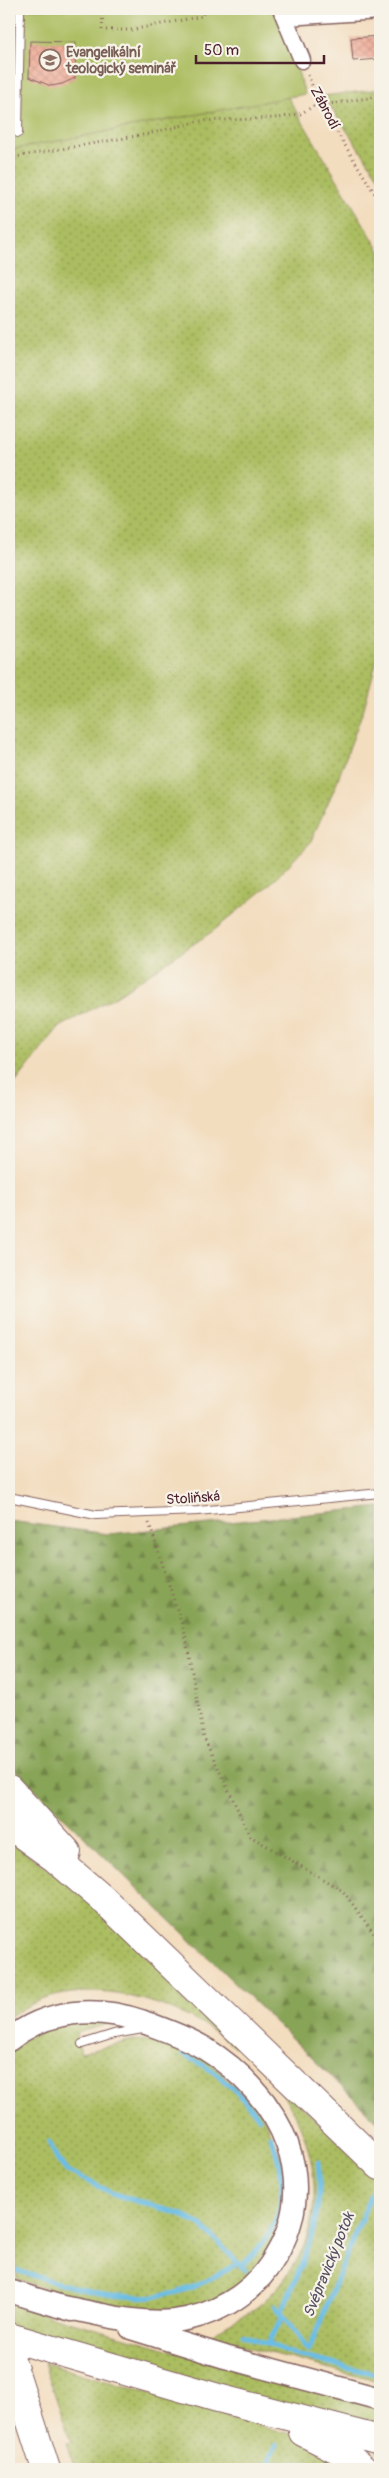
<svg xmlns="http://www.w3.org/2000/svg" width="389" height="2478" font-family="Pangolin,sans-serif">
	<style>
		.grass { fill: url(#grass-dots); stroke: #7a6e46 }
		.forest { fill: url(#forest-firs); stroke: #696240 }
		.park { fill: #abbd60; stroke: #7a6e46 }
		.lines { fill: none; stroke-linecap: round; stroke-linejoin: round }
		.stream { stroke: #6bbde6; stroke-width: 5 }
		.building { fill: url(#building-cross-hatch) }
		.service-casing { stroke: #85625f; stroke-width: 10 }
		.minor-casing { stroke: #85625f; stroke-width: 19 }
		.secondary-casing { stroke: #85625f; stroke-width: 25 }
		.motorway-casing { stroke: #85625f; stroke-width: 30 }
		.path { stroke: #85625f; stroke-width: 3; stroke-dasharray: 1 4; stroke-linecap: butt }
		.service { stroke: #fff; stroke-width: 8 }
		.minor { stroke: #fff; stroke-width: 16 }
		.secondary { stroke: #fff; stroke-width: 22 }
		.motorway { stroke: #fff; stroke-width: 28 }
		.labels { text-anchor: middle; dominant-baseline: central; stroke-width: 4.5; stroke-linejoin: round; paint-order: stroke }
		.education-label { font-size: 14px; font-weight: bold; fill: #785e54; stroke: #f7f3e8; text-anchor: start }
		.street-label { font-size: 14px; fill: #4a1f2b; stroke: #f7f3e8 }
		.water-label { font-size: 15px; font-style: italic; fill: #544e63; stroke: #f7f3e8 }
	</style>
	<defs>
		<pattern id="grass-dots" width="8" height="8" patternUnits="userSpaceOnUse" patternTransform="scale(1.25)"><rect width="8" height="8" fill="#abbd60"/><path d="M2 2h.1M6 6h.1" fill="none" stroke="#8d994f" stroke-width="1.8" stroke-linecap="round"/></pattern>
		<pattern id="forest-firs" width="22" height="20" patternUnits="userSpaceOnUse" patternTransform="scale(1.25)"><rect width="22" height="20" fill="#88a456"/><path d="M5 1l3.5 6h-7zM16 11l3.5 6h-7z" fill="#718547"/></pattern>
		<pattern id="building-cross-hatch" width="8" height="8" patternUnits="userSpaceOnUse" patternTransform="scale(1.25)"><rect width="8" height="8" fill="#efa28d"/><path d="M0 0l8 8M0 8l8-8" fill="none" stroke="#c48373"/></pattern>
	</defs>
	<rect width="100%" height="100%" fill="#f7f3e8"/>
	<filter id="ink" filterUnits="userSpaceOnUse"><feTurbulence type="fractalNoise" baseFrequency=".02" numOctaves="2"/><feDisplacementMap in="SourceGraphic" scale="10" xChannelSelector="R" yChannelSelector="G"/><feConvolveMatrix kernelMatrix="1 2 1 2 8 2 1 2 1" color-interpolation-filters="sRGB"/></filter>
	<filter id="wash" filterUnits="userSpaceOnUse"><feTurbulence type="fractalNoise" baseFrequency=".0096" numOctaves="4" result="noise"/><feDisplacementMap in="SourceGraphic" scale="20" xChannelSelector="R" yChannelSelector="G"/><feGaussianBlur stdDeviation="1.12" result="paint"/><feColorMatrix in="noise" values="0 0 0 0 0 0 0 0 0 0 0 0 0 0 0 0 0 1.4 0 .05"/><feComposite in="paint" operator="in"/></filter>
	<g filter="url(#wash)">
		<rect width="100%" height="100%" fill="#f3ddbf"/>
		<!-- grass -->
		<path class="grass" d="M 380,89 L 380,179 L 323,96 Z
			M 287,96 L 380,251 L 380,648 L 364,708 L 335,787 L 310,843 L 267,887 L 213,931 L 116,996 L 59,1027 L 9,1091 L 9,150 Z
			M 9,1840 L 78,1892 L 238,2044 L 235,2047 C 177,1999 74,1967 9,2018 Z
			M 118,2021 L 76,2033 L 81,2053 L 133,2040 L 175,2042 L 205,2057 L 261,2112 L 286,2168 L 281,2227 L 248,2279 L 209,2303 L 165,2312 L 113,2307 L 18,2280 L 9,2252 L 9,2053 L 23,2040 L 61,2022 Z
			M 286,2091 L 380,2182 L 380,2382 L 209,2337 C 225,2323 247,2317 263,2302 C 326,2246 328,2164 284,2096 Z
			M 9,2304 L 316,2391 L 380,2406 L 380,2431 L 9,2329 Z
			M 44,2363 L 294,2435 L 351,2469 L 75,2469 L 67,2443 L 71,2442 Z"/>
		<!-- forest -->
		<path class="forest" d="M 380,1507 L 380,2124 L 9,1764 L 9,1521 L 109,1534 Z"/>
		<!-- park -->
		<path class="park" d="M 9,9 L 274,9 L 283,23 L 305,94 L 9,150 Z"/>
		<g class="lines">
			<!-- stream -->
			<path class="stream" d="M 182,2054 C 214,2068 238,2090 259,2118
				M 49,2142 L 58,2160 L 68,2171 L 114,2194 L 180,2214 L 202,2226 L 245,2270
				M 369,2199 L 380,2208
				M 241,2266 C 284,2228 292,2188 270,2135
				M 9,2268 C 61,2284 129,2309 184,2290 C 203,2284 221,2273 238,2263
				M 275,2305 L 309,2350
				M 281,2313 C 303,2261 325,2220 318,2162
				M 283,2316 L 268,2344 L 299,2356 L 380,2375
				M 243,2335 L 268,2344
				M 309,2350 L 373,2189
				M 269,2463 L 308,2464 L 328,2469
				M 266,2469 L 276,2445"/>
		</g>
		<g id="blocks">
			<!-- building -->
			<path class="building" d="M 380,36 L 380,59 L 353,61 L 351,38 Z
				M 30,41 L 76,42 L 75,78 L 62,84 L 51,86 L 29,77 Z"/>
		</g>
	</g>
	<g filter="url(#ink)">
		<use href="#blocks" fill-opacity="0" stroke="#85625f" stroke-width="1"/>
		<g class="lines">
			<!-- service casing -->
			<g class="service-casing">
				<path id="service" d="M 18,133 L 20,9
					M 9,1497 L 96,1515 L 198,1511 L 380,1493
					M 82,2044 L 114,2034 L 143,2029"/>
			</g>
			<!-- minor casing -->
			<g class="minor-casing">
				<path id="minor" d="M 281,9 L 302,60
					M 286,17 L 380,11"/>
			</g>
			<!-- secondary casing -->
			<g class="secondary-casing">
				<path id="secondary" d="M 9,2040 C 47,2009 96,2006 141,2021 C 162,2029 184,2036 204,2048 C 281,2095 326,2183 270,2265 C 248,2297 213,2316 175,2321 C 136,2325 96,2313 58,2306
					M 9,2291 L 72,2310
					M 131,2328 L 225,2357 L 380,2399"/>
			</g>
			<!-- motorway casing -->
			<g class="motorway-casing">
				<path id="motorway" d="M 9,1789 L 67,1852
					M 9,1825 L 56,1859 L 105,1901 L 380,2166
					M 9,2337 L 218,2398 L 380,2440
					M 9,2354 L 46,2469
					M 303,2432 L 341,2451 L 363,2469"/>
			</g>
			<!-- path -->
			<path class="path" d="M 103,9 L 102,30 L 131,30 L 203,16 L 204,9
				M 308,75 L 319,103 L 380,202
				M 9,158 L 148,134 L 200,121 L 278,118 L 300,114 L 319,103 L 329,104 L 380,96
				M 149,1523 L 185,1634 L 204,1738 L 250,1836 L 343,1891 L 380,1942"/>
			<!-- service -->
			<use href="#service" class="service"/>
			<!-- minor -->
			<use href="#minor" class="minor"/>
			<!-- secondary -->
			<use href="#secondary" class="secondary"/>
			<!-- motorway -->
			<use href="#motorway" class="motorway"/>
		</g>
	</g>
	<!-- icons -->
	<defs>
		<g id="school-ring" transform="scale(1.125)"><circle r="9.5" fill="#f7f3e8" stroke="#8d6e63" stroke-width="1.5"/><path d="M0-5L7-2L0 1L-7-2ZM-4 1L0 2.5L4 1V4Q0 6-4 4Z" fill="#8d6e63"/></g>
	</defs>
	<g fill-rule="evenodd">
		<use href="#school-ring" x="50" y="60"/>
	</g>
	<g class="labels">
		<!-- education labels -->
		<g class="education-label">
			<text x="66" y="52">Evangelikální<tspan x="66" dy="16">teologický seminář</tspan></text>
		</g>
		<!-- street labels -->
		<g class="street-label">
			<text transform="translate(325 108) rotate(62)">Zábrodí</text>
			<text transform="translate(193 1498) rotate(-4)">Stoliňská</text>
		</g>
		<!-- water labels -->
		<g class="water-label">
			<text transform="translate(329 2265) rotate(-68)">Svépravický potok</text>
		</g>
	</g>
	<!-- margin -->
	<rect width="389" height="2478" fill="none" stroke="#f7f3e8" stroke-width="30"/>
	<!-- scale -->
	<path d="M196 55v8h128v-8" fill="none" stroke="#4a1f2b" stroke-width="2.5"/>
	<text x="204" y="55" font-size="15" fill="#4a1f2b" stroke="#f7f3e8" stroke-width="4" paint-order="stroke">50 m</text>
</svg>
